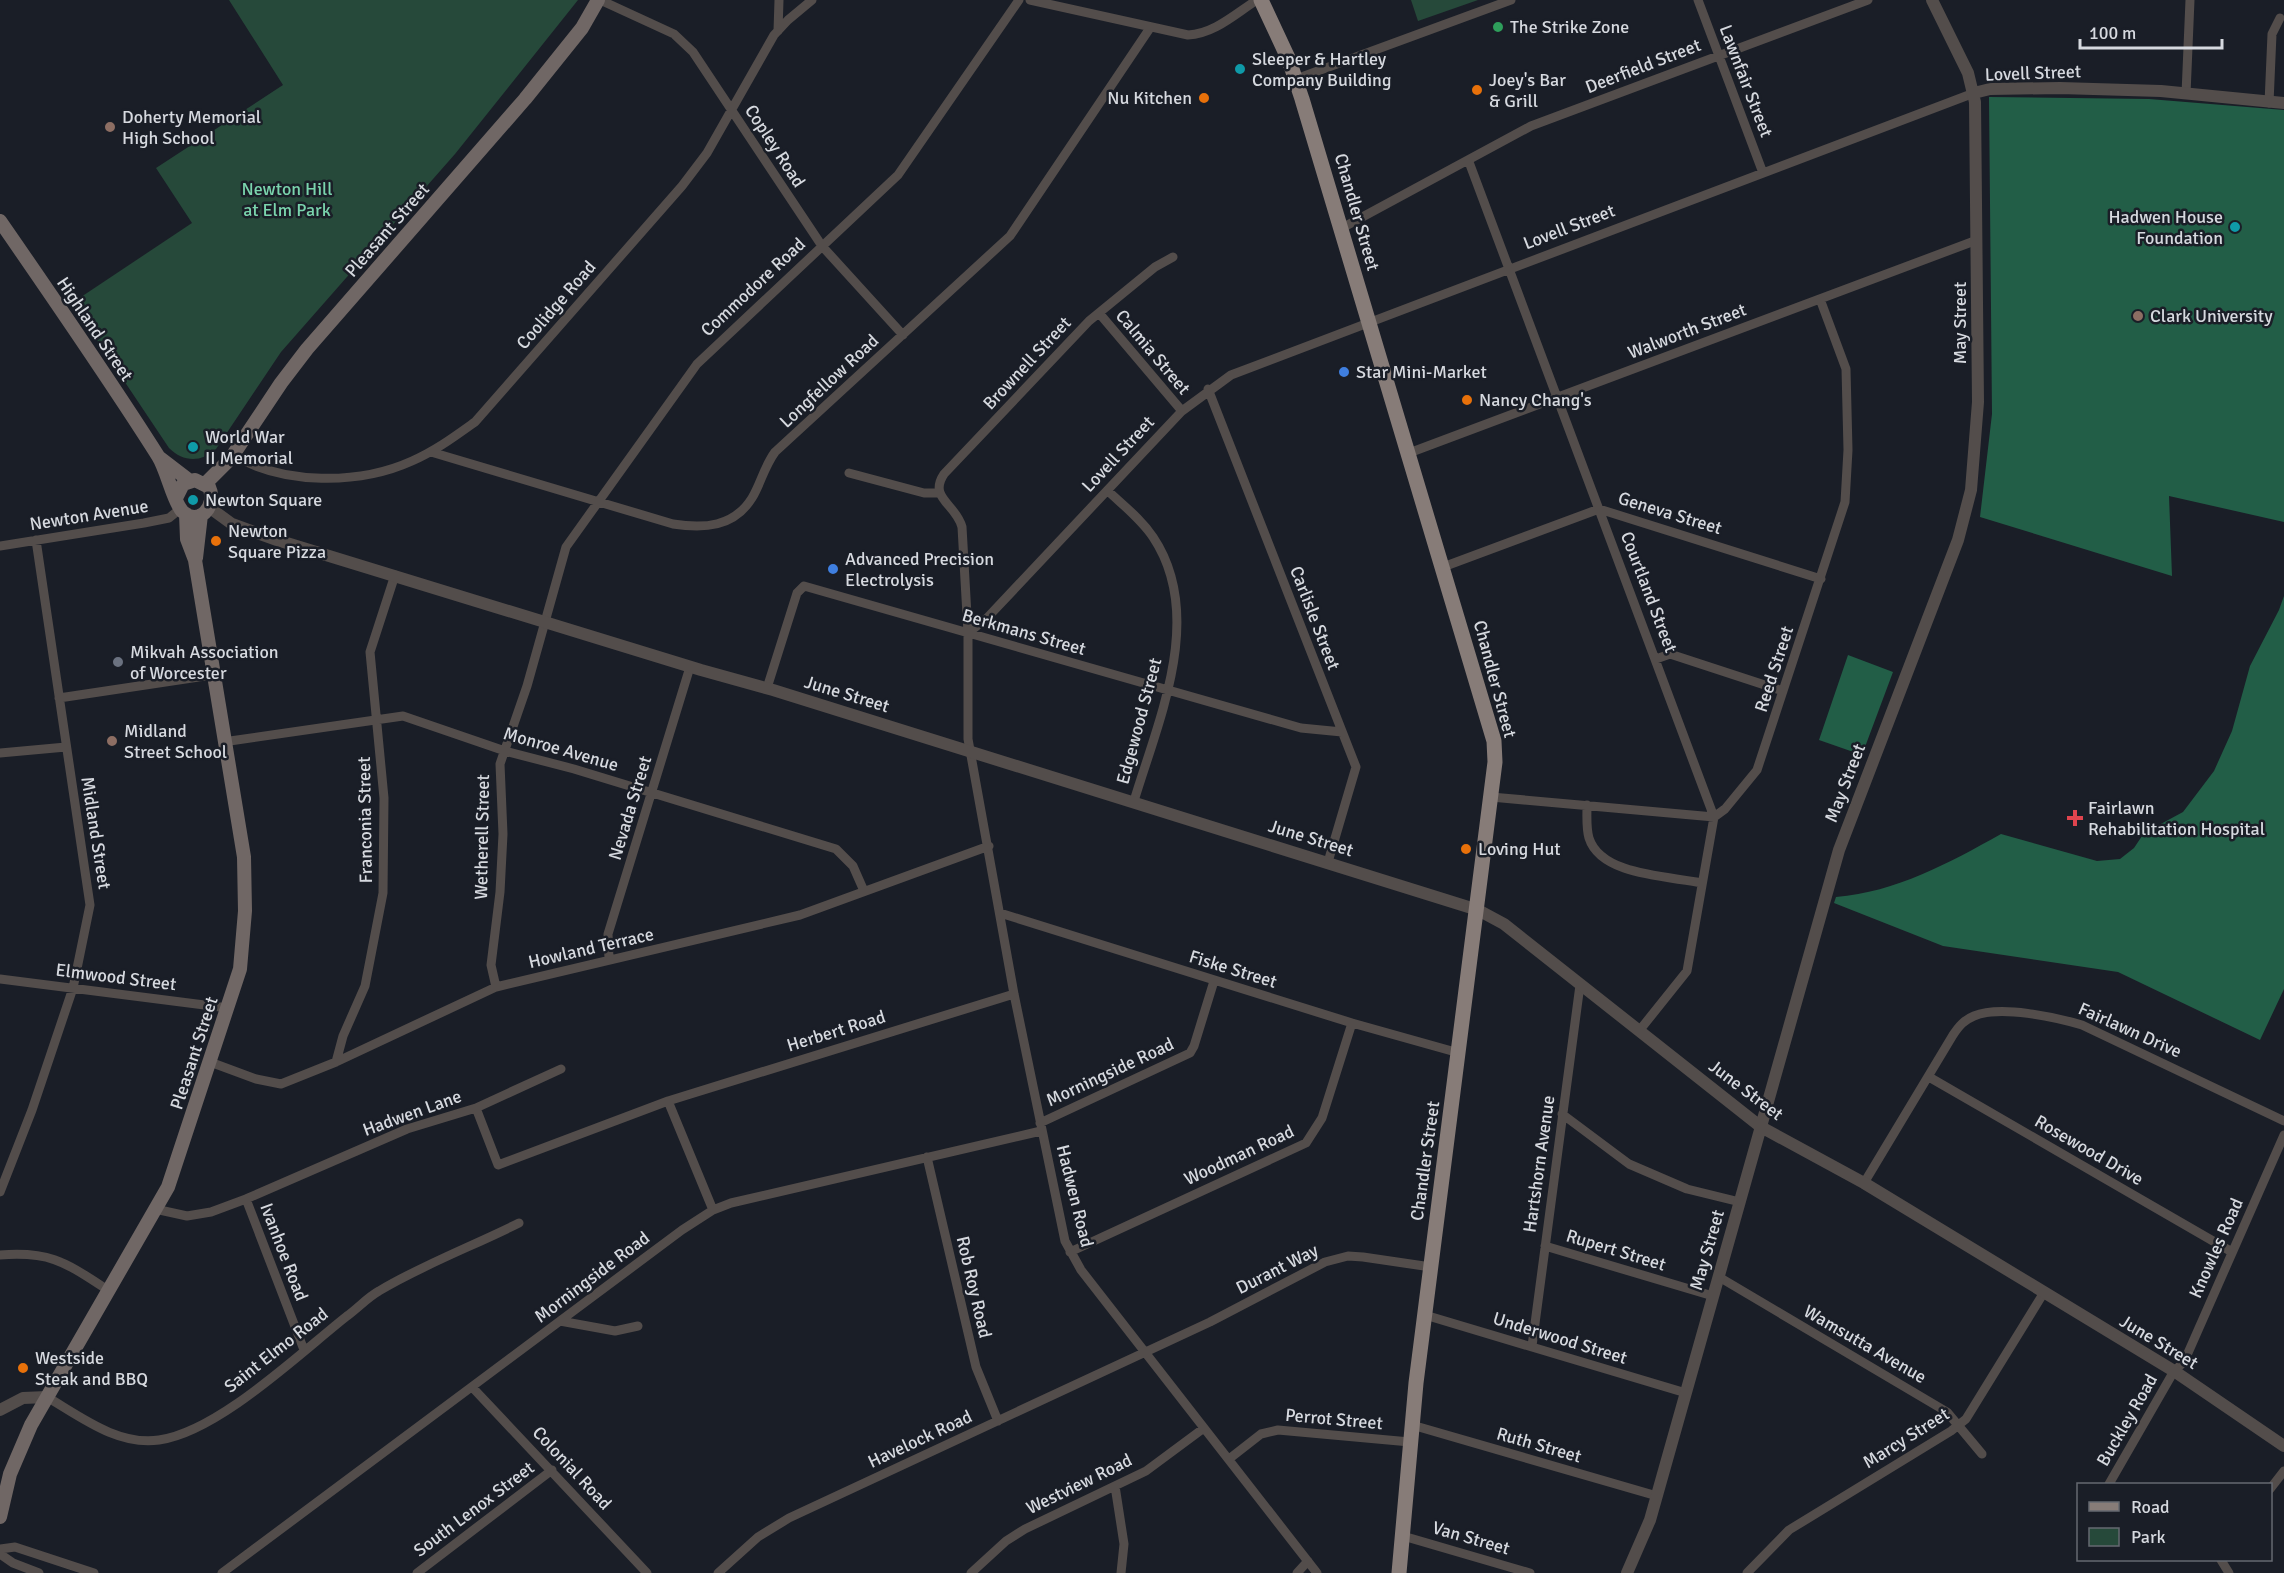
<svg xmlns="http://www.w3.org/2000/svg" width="2284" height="1573" font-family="Signika,sans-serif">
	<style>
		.green { fill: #26493a }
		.forest { fill: #225e47 }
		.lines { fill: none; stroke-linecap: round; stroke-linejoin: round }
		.minor { stroke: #534d4b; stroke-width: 9 }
		.tertiary { stroke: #534d4b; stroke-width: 12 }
		.secondary { stroke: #706765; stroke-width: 14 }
		.primary { stroke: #877c78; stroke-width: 15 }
		.leisure-dot { fill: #2e9e5b; stroke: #1a1e27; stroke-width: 2 }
		.culture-dot { fill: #0f9aa8; stroke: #1a1e27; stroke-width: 2 }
		.food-dot { fill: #e8710a; stroke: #1a1e27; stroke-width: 2 }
		.education-dot { fill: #8d6e63; stroke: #1a1e27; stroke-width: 2 }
		.shop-dot { fill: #3f7fe0; stroke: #1a1e27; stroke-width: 2 }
		.worship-dot { fill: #6b7280; stroke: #1a1e27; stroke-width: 2 }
		.health-dot { fill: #e0444e; stroke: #1a1e27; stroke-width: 2 }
		.labels { text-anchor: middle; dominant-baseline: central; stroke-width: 5; stroke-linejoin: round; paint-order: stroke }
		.poi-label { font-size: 18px; fill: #d6d9df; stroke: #1a1e27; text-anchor: start }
		.street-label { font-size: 18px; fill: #d6d9df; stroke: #1a1e27 }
		.park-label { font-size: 18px; fill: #7ad4ad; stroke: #1a1e27 }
	</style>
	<rect width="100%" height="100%" fill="#1a1e27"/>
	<!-- green -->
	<path class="green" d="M 229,0 L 578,0 L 455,154 L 281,352 L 216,449 C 201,463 183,462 169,448 L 72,303 L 192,223 L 156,168 L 283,85 Z
		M 1411,0 L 1478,0 L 1418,21 Z"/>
	<!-- forest -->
	<path class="forest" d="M 1989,97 L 2149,99 L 2284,110 L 2284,522 L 2169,496 L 2172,576 L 1980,517 L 1992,414 Z
		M 2284,596 L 2284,989 L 2260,1040 L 2118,972 L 1943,946 L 1834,903 L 1836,897 C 1896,892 1949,863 2001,834 L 2097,861 L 2120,859 L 2134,848 L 2144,833 L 2183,812 L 2214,771 L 2232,731 L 2250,666 L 2279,610 Z
		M 1848,655 L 1893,672 L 1862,755 L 1819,740 Z"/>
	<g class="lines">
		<!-- minor -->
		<path class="minor" d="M 600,0 L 674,34 L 693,52 L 822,246 L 903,335
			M 1030,0 L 1188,35 C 1214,34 1235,14 1257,0
			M 1698,0 L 1763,173
			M 778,31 L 779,0
			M 1296,79 L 1511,0
			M 2186,94 L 2190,0
			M 2269,103 L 2272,34 L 2280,18
			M 1469,162 L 1714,817 L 1687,971 L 1639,1031
			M 1342,228 L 1531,126 L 1868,0
			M 1173,257 L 1155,267 L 1089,321 L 944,474 C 928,498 956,504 962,527 L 968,633 L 968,739 L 1014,994 L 1065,1241 L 1081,1270 L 1317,1573
			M 1099,313 L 1182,411
			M 1208,389 L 1356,767 L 1328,862
			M 431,452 L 673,524 C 704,529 734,527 752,498 C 761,483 764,467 775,452 L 1010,236 L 1150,28
			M 1409,453 L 1977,240
			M 233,455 C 283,485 359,485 412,461 C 435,451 454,437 475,422 L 682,186 L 707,153 L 774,35 L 788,20 L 812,0
			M 849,473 L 924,493 L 939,493
			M 1108,491 C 1124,506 1141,519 1153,537 C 1206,616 1158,721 1134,801
			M 0,546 L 144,523 L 169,518 L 180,509
			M 1443,567 L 1599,509 L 1821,579
			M 968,633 L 987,618 L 1182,411 L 1231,375 L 1974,93
			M 1656,659 L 1670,654 L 1783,691
			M 767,688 L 797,593 L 804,586 L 1301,728 L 1342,732
			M 59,698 L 212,675
			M 223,742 L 403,716 L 505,751 L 574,769 L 836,849 L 853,866 L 864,891
			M 0,753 L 66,747
			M 1491,797 L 1714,817 L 1725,809 L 1757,770 L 1845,502 L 1848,450 L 1846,369 L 1820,299
			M 1587,805 C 1587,816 1586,828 1589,838 C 1601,876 1669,876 1702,883
			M 1000,913 L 1352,1023 L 1459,1053
			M 609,959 L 608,934 L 690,667
			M 0,979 L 228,1008
			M 496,987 L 491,965 L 500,892 L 503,834 L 500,764 L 527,686 L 566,547 L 697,364 L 898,175 L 1019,0
			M 210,1062 L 256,1079 L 281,1084 L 336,1062 L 496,987 L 800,915 L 989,846
			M 336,1062 L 343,1036 L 365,986 L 383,893 L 384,798 L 370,652 L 395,575
			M 1929,1077 L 2232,1252
			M 668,1101 L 1014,994
			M 476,1108 L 561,1069
			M 1562,1114 L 1629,1164 L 1687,1189 L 1740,1202
			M 1040,1123 L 1190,1053 L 1194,1046 L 1214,981
			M 927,1157 L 976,1367 L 998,1421
			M 1864,1183 L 1953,1035 C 1959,1026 1964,1020 1974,1016 C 2000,1005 2055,1017 2082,1025 L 2284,1121
			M 0,1192 L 32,1110 L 73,988 L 90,905 L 36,540
			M 246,1199 L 304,1350
			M 155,1209 L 187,1216 L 211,1212 L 246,1199 L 407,1129 L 476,1108 L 498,1165 L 668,1101 L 713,1210
			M 1545,1246 L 1713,1296
			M 1070,1252 L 1306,1143 L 1322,1118 L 1352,1023
			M 0,1255 C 52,1251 66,1263 108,1290
			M 1719,1277 L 1947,1412 L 1982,1454
			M 1425,1315 L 1686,1393
			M 560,1321 L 615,1331 L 638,1326
			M 1532,1346 L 1580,985
			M 472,1387 L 647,1573
			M 47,1397 C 81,1417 118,1446 159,1440 C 218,1432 300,1353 347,1316 C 358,1308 368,1297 379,1291 C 422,1265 473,1246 519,1223
			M 1412,1425 L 1657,1496
			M 1229,1459 L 1261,1434 L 1278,1430 L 1410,1442
			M 2109,1484 L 2174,1371 L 2184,1362 L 2284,1135
			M 1115,1486 L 1124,1544 L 1121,1573
			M 2270,1489 L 2284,1471
			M 1403,1536 L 1530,1573
			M 0,1549 L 15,1547 L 94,1573
			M 0,1554 L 13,1563 L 39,1573
			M 2221,1560 L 2229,1573
			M 222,1573 L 682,1230 L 713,1210 L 731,1203 L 1041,1131
			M 417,1573 L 552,1470
			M 718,1573 L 758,1537 L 789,1518 L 1210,1322 L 1325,1262 L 1348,1256 L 1363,1257 L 1431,1267
			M 971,1573 L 1006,1541 L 1025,1529 L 1146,1471 L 1204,1428
			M 1297,1573 L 1308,1561
			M 1747,1573 L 1789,1530 L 1951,1431 L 1966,1419 L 2043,1294"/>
		<!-- tertiary -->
		<path class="tertiary" d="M 1974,93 L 1990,89 L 2060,88 L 2161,91 L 2284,103
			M 210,508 L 232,524 L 277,540 L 701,670 L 773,690 L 1478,910 L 1504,924 L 1761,1127 L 1864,1183 L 2174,1371 L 2284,1446
			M 0,1410 L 23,1398 L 47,1397
			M 1627,1573 L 1650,1520 L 1839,850 L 1958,540 L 1971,490 L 1978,402 L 1975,102 L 1968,73 L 1932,0"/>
		<!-- secondary -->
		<path class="secondary" d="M 0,221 C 54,299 108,377 158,456 C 167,470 173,501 182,511 C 198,528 218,506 209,487 L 195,480 L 183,484 L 176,498
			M 160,458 L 190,481
			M 205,484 L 231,458 L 281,383 L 307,349 L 525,99 L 582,28 L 598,0
			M 196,558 L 201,515
			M 0,1517 L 10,1474 L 31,1425 L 168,1187 L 240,969 L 245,911 L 244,857 L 195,560 L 187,539 L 186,514"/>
		<!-- primary -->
		<path class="primary" d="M 1261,0 L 1289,60 L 1302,99 L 1494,741 L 1495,762 L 1416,1383 L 1399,1573"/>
	</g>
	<!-- markers -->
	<circle class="leisure-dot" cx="1498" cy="27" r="6"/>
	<g class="culture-dot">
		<circle cx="1240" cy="69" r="6"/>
		<circle cx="2235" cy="227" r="6"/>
		<circle cx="193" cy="447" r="6"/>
		<circle cx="193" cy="500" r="6"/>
	</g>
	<g class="food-dot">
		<circle cx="1477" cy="90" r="6"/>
		<circle cx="1204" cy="98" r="6"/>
		<circle cx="1467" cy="400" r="6"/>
		<circle cx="216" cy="541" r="6"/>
		<circle cx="1466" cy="849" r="6"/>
		<circle cx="23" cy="1368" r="6"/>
	</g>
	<g class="education-dot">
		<circle cx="110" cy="127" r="6"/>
		<circle cx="2138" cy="316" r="6"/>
		<circle cx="112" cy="741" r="6"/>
	</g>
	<g class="shop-dot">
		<circle cx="1344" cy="372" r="6"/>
		<circle cx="833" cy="569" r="6"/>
	</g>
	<circle class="worship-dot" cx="118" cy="662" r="6"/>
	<path class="health-dot" d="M2072 809h6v6h6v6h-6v6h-6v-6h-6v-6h6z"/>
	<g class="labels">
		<!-- poi labels -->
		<g class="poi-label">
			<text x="1510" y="27">The Strike Zone</text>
			<text x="1252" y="59">Sleeper &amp; Hartley<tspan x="1252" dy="21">Company Building</tspan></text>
			<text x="1489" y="80">Joey's Bar<tspan x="1489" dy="21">&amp; Grill</tspan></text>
			<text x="1192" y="98" text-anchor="end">Nu Kitchen</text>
			<text x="122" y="117">Doherty Memorial<tspan x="122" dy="21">High School</tspan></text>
			<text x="2223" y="217" text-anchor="end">Hadwen House<tspan x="2223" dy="21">Foundation</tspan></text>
			<text x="2150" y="316">Clark University</text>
			<text x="1356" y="372">Star Mini-Market</text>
			<text x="1479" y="400">Nancy Chang's</text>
			<text x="205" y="437">World War<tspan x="205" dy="21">II Memorial</tspan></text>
			<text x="205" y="500">Newton Square</text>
			<text x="228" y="531">Newton<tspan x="228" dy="21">Square Pizza</tspan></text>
			<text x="845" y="559">Advanced Precision<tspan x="845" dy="21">Electrolysis</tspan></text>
			<text x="130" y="652">Mikvah Association<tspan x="130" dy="21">of Worcester</tspan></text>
			<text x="124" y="731">Midland<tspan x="124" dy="21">Street School</tspan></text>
			<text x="2088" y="808">Fairlawn<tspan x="2088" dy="21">Rehabilitation Hospital</tspan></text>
			<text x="1478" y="849">Loving Hut</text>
			<text x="35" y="1358">Westside<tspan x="35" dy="21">Steak and BBQ</tspan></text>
		</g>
		<!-- street labels -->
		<g class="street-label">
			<text transform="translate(1643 66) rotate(-21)">Deerfield Street</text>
			<text transform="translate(2033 73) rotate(-2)">Lovell Street</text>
			<text transform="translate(1746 81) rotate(69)">Lawnfair Street</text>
			<text transform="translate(775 146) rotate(57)">Copley Road</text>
			<text transform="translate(1357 212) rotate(74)">Chandler Street</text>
			<text transform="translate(1569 227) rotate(-21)">Lovell Street</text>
			<text transform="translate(387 230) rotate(-49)">Pleasant Street</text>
			<text transform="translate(753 287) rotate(-43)">Commodore Road</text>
			<text transform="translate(556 305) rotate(-49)">Coolidge Road</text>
			<text transform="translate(1960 323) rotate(-90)">May Street</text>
			<text transform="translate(95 329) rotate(56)">Highland Street</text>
			<text transform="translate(1687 331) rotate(-21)">Walworth Street</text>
			<text transform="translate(1153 352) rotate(50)">Calmia Street</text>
			<text transform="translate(1027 363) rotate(-47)">Brownell Street</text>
			<text transform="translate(829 381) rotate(-43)">Longfellow Road</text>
			<text transform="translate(1118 454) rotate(-47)">Lovell Street</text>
			<text transform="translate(1670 513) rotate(17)">Geneva Street</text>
			<text transform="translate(89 515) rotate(-9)">Newton Avenue</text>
			<text transform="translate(1649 592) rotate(69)">Courtland Street</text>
			<text transform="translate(1315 618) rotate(69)">Carlisle Street</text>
			<text transform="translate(1024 632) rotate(16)">Berkmans Street</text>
			<text transform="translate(1774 669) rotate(-72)">Reed Street</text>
			<text transform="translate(1495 679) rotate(75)">Chandler Street</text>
			<text transform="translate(847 694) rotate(17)">June Street</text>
			<text transform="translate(1139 721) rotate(-75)">Edgewood Street</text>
			<text transform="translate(561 749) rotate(16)">Monroe Avenue</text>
			<text transform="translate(1845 783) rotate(-69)">May Street</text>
			<text transform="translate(630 808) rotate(-73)">Nevada Street</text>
			<text transform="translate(365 820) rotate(-91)">Franconia Street</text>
			<text transform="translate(96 833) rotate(81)">Midland Street</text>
			<text transform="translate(482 837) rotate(-89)">Wetherell Street</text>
			<text transform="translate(1311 838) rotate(17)">June Street</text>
			<text transform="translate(591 948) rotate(-13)">Howland Terrace</text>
			<text transform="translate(1233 969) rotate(17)">Fiske Street</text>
			<text transform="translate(116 977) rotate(7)">Elmwood Street</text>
			<text transform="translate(2130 1030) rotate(24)">Fairlawn Drive</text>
			<text transform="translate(836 1031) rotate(-17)">Herbert Road</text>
			<text transform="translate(194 1053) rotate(-72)">Pleasant Street</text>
			<text transform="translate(1110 1072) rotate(-25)">Morningside Road</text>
			<text transform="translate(1746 1090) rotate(37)">June Street</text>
			<text transform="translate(412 1113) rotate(-20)">Hadwen Lane</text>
			<text transform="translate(2089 1150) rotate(30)">Rosewood Drive</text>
			<text transform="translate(1239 1155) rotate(-25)">Woodman Road</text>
			<text transform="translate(1425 1161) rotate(-82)">Chandler Street</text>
			<text transform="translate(1539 1164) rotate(-82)">Hartshorn Avenue</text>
			<text transform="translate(1075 1196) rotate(76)">Hadwen Road</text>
			<text transform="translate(2216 1248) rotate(-66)">Knowles Road</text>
			<text transform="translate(1616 1250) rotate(17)">Rupert Street</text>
			<text transform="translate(1707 1250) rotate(-74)">May Street</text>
			<text transform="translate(284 1252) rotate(69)">Ivanhoe Road</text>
			<text transform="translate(1277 1269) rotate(-27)">Durant Way</text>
			<text transform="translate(592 1277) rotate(-37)">Morningside Road</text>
			<text transform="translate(974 1287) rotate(77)">Rob Roy Road</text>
			<text transform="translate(1560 1338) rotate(17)">Underwood Street</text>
			<text transform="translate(2159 1342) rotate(31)">June Street</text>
			<text transform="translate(1865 1344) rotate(30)">Wamsutta Avenue</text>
			<text transform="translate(276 1350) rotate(-38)">Saint Elmo Road</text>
			<text transform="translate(1334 1419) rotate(5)">Perrot Street</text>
			<text transform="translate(2127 1420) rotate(-60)">Buckley Road</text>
			<text transform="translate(1906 1438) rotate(-32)">Marcy Street</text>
			<text transform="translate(920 1439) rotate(-25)">Havelock Road</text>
			<text transform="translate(1539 1445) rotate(16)">Ruth Street</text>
			<text transform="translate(572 1468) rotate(47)">Colonial Road</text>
			<text transform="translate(1079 1484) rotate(-26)">Westview Road</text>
			<text transform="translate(474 1509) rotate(-37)">South Lenox Street</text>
			<text transform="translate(1471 1538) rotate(16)">Van Street</text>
		</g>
		<!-- park labels -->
		<g class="park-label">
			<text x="287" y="189">Newton Hill<tspan x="287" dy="21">at Elm Park</tspan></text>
		</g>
	</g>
	<!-- legend -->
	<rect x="2077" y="1483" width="195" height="78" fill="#1a1e27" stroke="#656971" stroke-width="1.5"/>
	<rect x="2089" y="1502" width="30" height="9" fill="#877c78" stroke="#656971" stroke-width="1.5"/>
	<text x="2131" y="1513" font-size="18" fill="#d6d9df">Road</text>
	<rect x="2089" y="1528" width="30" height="18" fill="#26493a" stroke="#656971" stroke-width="1.5"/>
	<text x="2131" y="1543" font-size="18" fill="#d6d9df">Park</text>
	<!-- scale -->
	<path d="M2080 39v9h142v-9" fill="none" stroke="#d6d9df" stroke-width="3"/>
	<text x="2089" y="39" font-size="18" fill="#d6d9df" stroke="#1a1e27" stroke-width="4.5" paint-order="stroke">100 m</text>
</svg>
